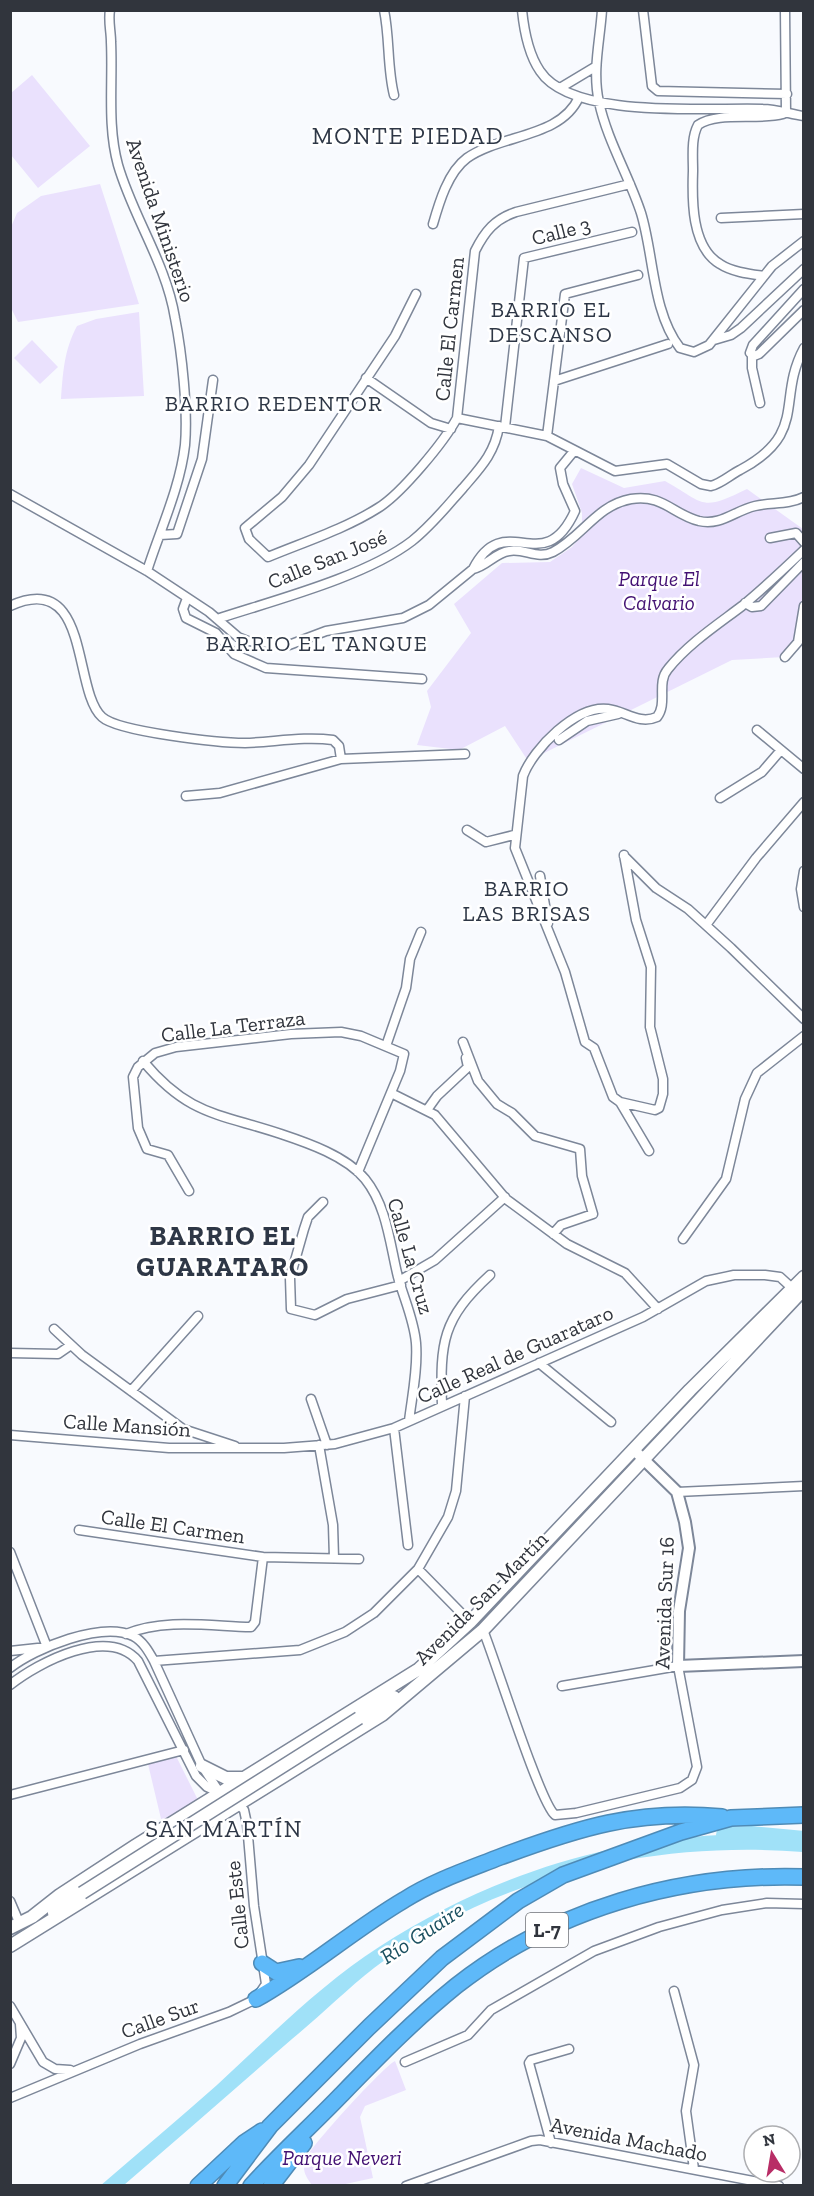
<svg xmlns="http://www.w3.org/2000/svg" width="814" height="2196" font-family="'Zilla Slab',serif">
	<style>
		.green { fill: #eae1fd }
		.water { fill: #a0e1f8 }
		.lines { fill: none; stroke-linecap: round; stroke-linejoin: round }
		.river { stroke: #a0e1f8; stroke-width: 16 }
		.minor-casing { stroke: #7d8799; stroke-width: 11 }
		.tertiary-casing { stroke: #7d8799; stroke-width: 14 }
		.secondary-casing { stroke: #7d8799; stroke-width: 15 }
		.motorway-casing { stroke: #4e8bb7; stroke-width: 18 }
		.minor { stroke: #fff; stroke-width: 8 }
		.tertiary { stroke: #fff; stroke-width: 10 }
		.secondary { stroke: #fff; stroke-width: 12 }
		.motorway { stroke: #5eb9f9; stroke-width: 15 }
		.secondary-bridge-casing { stroke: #7d8799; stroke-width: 15; stroke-linecap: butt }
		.secondary-bridge { stroke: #fff; stroke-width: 12 }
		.labels { text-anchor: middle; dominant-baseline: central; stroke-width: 5; stroke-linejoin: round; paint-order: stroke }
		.shield { fill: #fff; stroke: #6f7277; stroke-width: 1.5 }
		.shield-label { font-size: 20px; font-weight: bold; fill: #31353d }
		.street-label { font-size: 21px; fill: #31353d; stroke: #fff }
		.park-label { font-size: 21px; font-style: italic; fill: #431173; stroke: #fff }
		.neighbourhood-label { font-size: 22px; letter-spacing: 1.5px; fill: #2e3746; stroke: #fff }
		.water-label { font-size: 22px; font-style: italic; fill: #1b5060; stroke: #fff }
		.quarter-label { font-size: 24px; letter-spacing: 1.5px; fill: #2e3746; stroke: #fff }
		.district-label { font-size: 27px; font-weight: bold; letter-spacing: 1.5px; fill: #2e3746; stroke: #fff }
	</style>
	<rect width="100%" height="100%" fill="#f8fafe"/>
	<!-- green -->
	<path class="green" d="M 32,75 L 90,146 L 38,188 L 11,155 L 11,93 Z
		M 100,184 L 139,304 L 18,322 L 10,306 L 11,227 L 17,213 L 41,196 Z
		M 139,312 L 144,396 L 61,399 C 63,373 64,350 77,326 L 96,319 Z
		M 32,340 L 58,367 L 40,384 L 14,358 Z
		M 581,468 L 624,488 L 665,481 C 706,504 700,512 747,489 L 803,529 L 803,630 L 784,657 L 732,660 L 528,761 L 505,726 L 459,750 L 417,745 L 431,707 L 427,691 L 471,633 L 454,604 L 502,563 L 550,562 L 572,547 L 582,535 L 582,513 L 572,484 Z
		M 176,1756 L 199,1802 L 162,1823 L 148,1764 Z
		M 395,2061 L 406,2090 L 365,2106 L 360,2117 L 373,2178 L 341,2185 L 312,2185 C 306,2177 302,2171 305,2160 C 308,2149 384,2066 395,2061 Z"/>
	<!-- water -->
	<path class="water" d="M 720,1835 L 803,1835 L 803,1852 C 656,1840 493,1875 374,1968 C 346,1990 320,2016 292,2039 C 236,2088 180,2137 124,2185 L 100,2186 C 139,2152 179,2119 217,2085 C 269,2037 320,1985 379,1947 C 483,1880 597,1841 720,1835 Z"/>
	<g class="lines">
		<!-- river -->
		<path class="river" d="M 724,1835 L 751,1834 L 804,1839"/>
		<!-- minor casing -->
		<g class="minor-casing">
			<path id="minor" d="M 110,10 C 108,21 111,31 111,42 C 113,83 107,125 118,165 C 133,217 166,263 175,318 C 182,353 188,410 185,445 C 180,488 160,530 147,571
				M 384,10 C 390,39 387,67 394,95
				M 522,10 C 524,30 529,55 540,71 C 572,120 710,107 763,109 C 776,109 790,114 804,116
				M 602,10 C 600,41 592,71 599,102 C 607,140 629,176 641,213 C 654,255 652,312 680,348 L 694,352 L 709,345 L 772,266 L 804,241
				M 643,10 L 652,86 L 658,91 L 787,94
				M 785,10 L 786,113
				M 560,88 L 595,67
				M 721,218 L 804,214
				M 433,224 C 439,203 448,172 467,158 C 501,134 561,138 579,97
				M 764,276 C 750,274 732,272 720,264 C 691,247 692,199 693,171 C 693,156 691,138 698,125 C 718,111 758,121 783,114
				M 804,289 L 753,345 L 750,353 L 754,356 L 759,354 L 804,310
				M 416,294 L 395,336 L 309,465 L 282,497 L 245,528 L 249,539 L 268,557 C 304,542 345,529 378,508 C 401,494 444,442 457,418 L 475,251 C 485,231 495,219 516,212 L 630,184
				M 714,340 L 731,335 L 741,328 L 804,269
				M 752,355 L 752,368 L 760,403
				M 366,378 L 431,423 L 451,429
				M 554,381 L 668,344
				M 457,418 L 547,436 L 615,471 L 667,464 L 701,484 L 711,486 C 722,483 730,475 740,470 C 809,433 776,400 804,348
				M 505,427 L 524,258 L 632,232
				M 547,436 L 565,294 L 638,275
				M 10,494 L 147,571 L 209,612 L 238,637 L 248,641 L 289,645 L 326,631 L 403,618 L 429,605 L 473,569 C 487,566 495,553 509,551 C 525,548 537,560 553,552 C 582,537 597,505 631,499 C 663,494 672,514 699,521 C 721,526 734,511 755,506 C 771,502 788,505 804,497
				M 160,535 L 177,534 L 202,459 L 213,380
				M 770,538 L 796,533 L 804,542
				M 473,569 C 505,507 543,581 575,511 L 563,484 L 560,468 L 574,451
				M 187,598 L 183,609 L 186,618 L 216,633 L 234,654 L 266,668 L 422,679
				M 745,603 L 752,607 L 761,606 L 804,562
				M 10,606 C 91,569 72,690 102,717 C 118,732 221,743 245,743 C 274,742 305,736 333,740 L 339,746 L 341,759
				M 217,619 C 275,600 365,577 412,541 C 432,525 447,506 463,488 C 480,468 495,453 499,426
				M 785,657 L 798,642 L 804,606
				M 757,730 L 804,769
				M 559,740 L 587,721 L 618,714
				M 186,796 L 220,793 L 341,759 L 465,754
				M 720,798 L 762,772 L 781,750
				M 467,830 L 486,842 L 514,835
				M 624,856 L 656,888 L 688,909 L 731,948 L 804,1019
				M 804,871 L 801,889 L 804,907
				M 540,876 L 548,923
				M 706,925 L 756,858 L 804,802
				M 463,1042 L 478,1081 L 497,1104 L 512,1113 L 535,1136 L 580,1149 L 582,1176 L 593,1214 L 561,1225 L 553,1234
				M 386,1046 L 406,988 L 410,959 L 421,932
				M 143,1061 C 189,1116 218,1113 281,1134 C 308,1143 346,1156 365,1179 C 387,1206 390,1245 398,1277 C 404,1299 414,1320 416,1343 C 418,1369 412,1396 409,1421
				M 391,1093 L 435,1115 L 506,1199 L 567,1244 L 625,1273 L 658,1309
				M 620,1102 L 655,1110 L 659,1108 L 663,1094 L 663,1079 L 650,1027 L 651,967 L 636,920 L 624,855
				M 427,1110 L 437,1096 L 468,1067 L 466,1058
				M 649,1151 L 620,1102 L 613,1097 L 594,1048 L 585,1042 L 565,972 L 515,848 L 523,776 C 533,749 576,705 608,709 C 625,711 639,725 657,717 C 668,703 656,683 668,669 C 688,644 717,625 742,606 C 763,589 784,569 804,550
				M 189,1191 L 168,1155 L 147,1149 L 138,1128 L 133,1077 L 138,1067 L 155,1053 L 176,1047 L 291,1034 L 341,1032 L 361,1036 L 404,1054 L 400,1071 L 358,1172
				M 323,1202 L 308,1217 L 304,1229 L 290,1278 L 291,1309 L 315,1315 L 347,1299 L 401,1285
				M 683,1239 L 726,1179 L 745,1099 L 757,1073 L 804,1036
				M 399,1281 L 435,1260 L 505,1197
				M 54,1329 L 82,1355 L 183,1429 L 235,1446
				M 10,1353 L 58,1354 L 71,1345
				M 539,1363 L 611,1422
				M 131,1391 L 198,1316
				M 311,1399 L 327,1445
				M 442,1405 C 440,1342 442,1319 490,1275
				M 394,1428 L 408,1545
				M 10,1435 L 169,1448 L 284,1448 L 335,1444 L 394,1428 L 643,1317 L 706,1281 L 734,1275 L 765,1275 L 780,1277 L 792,1288
				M 319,1445 L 333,1525 L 334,1558
				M 677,1492 L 804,1486
				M 79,1530 L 263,1557 L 359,1559
				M 10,1552 L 47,1647 L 10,1651
				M 418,1569 L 470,1622
				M 483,1630 C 495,1659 540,1803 555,1815 L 576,1813 L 680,1788 L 692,1780 L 697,1767 L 678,1666 L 562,1686
				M 126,1634 C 164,1618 210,1626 251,1627 L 255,1622 L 263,1557
				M 154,1661 L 300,1650 L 345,1632 L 374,1613 L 418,1569 L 448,1517 L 456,1491 L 465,1396
				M 10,1668 C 35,1648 102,1621 133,1636 C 143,1641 149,1652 154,1661 L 202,1766 L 220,1793
				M 10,1685 C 39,1662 108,1626 138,1661 L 196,1776 L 207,1787 L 222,1794
				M 10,1795 L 184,1750
				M 10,1901 L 19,1922
				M 674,1991 L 694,2065 L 686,2111 L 694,2169
				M 10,2006 L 43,2062 L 55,2069 L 70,2070
				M 405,2062 L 468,2035 L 491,2010 L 594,1951 L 659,1927 L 722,1910 L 767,1903 L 804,1904
				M 10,2064 L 21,2038 L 20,2024
				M 10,2098 L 140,2044 L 229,2012 L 256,1999 L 266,1984 L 254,1906 L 247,1824 L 244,1810 L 236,1802
				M 551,2143 L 529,2063 L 531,2060 L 569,2049
				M 406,2186 L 531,2141 L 540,2140 L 779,2186"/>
		</g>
		<!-- tertiary casing -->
		<g class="tertiary-casing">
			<path id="tertiary" d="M 634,1450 L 677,1492 L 685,1522 L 689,1548 L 679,1611 L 678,1666 L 804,1661"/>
		</g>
		<!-- secondary casing -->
		<g class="secondary-casing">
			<path id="secondary" d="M 359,1718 L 394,1697
				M 202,1766 L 226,1778 L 243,1778
				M 54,1913 L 82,1893
				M 10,1928 L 32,1917 L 60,1895 L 135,1846 L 419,1669 L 470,1622 L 690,1390 L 804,1277
				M 10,1946 L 382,1715 L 483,1630 L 804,1289"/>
		</g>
		<!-- motorway casing -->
		<g class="motorway-casing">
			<path id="motorway" d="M 262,1963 L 276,1972 L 299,1967
				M 256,1999 C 308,1970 353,1930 404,1900 C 434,1881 467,1870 500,1857 C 578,1828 637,1809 722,1817
				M 198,2186 L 244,2143 L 262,2131
				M 225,2186 L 270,2126 L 369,2027 L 442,1958 L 518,1901 L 563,1875 L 681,1832 L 731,1818 L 804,1815
				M 251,2186 C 280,2154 311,2126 341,2095 C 378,2057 414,2020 456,1986 C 554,1909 680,1873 804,1877
				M 271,2186 L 304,2143"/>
		</g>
		<!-- minor -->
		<use href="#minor" class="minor"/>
		<!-- tertiary -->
		<use href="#tertiary" class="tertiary"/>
		<!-- secondary -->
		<use href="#secondary" class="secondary"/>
		<!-- motorway -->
		<use href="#motorway" class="motorway"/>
		<!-- secondary-bridge casing -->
		<g class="secondary-bridge-casing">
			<path id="secondary-bridge" d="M 82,1893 L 359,1718"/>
		</g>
		<!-- secondary-bridge -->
		<use href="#secondary-bridge" class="secondary-bridge"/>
	</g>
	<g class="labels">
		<!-- shield labels -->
		<rect class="shield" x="526" y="1913" width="42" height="34" rx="4.5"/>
		<g class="shield-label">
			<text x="547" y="1930">L-7</text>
		</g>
		<!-- street labels -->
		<g class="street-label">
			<text transform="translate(161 220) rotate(71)">Avenida Ministerio</text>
			<text transform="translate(561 231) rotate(-14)">Calle 3</text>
			<text transform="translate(449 329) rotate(-84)">Calle El Carmen</text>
			<text transform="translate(327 559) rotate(-22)">Calle San José</text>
			<text transform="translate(233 1026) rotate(-7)">Calle La Terraza</text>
			<text transform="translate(411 1256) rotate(74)">Calle La Cruz</text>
			<text transform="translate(515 1354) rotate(-24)">Calle Real de Guarataro</text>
			<text transform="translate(127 1425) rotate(4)">Calle Mansión</text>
			<text transform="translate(173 1526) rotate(8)">Calle El Carmen</text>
			<text transform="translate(481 1598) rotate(-45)">Avenida San Martín</text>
			<text transform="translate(664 1603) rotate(-88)">Avenida Sur 16</text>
			<text transform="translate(237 1905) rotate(-96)">Calle Este</text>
			<text transform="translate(160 2018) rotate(-20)">Calle Sur</text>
			<text transform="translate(629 2139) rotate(11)">Avenida Machado</text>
		</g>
		<!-- park labels -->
		<g class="park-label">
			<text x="659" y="578">Parque El<tspan x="659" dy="24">Calvario</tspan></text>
			<text x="342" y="2157">Parque Neveri</text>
		</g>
		<!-- neighbourhood labels -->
		<g class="neighbourhood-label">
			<text x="551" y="309">BARRIO EL<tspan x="551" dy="25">DESCANSO</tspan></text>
			<text x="274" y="403">BARRIO REDENTOR</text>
			<text x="317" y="643">BARRIO EL TANQUE</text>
			<text x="527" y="888">BARRIO<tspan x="527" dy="25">LAS BRISAS</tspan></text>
		</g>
		<!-- water labels -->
		<g class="water-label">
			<text transform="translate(422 1933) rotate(-33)">Río Guaire</text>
		</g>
		<!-- quarter labels -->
		<g class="quarter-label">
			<text x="408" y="135">MONTE PIEDAD</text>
			<text x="224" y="1828">SAN MARTÍN</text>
		</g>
		<!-- district labels -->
		<g class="district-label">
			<text x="223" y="1236">BARRIO EL<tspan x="223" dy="31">GUARATARO</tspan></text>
		</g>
	</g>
	<!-- border -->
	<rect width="814" height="2196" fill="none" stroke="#31353d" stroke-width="24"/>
	<!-- north arrow -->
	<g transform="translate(772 2154) rotate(349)"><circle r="28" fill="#ffffff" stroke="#adaeb1" stroke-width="1.5"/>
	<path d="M0-4.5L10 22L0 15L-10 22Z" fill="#b82d66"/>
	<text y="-9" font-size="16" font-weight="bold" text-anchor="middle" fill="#31353d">N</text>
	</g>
</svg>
